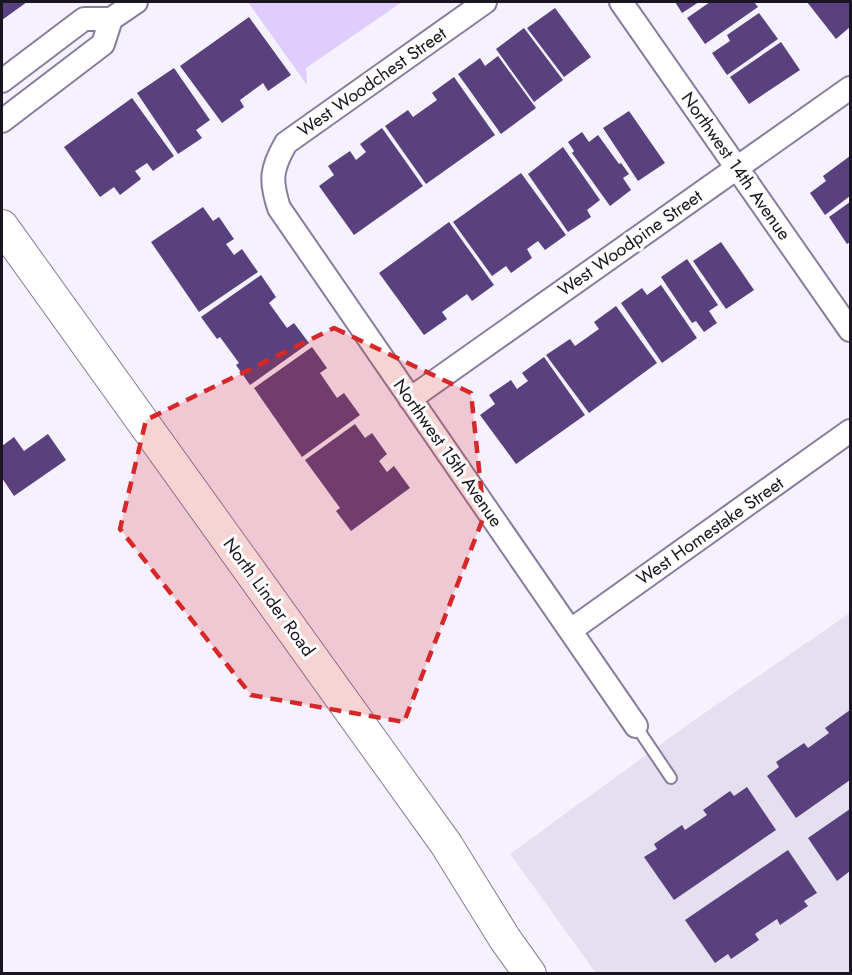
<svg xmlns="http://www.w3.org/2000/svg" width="852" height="975" font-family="Jost,sans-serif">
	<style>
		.built { fill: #e5dfef }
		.green { fill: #decdfd }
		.building { fill: #59417e }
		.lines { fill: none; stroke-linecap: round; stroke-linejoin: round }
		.lane-casing { stroke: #887d9d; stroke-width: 14 }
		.street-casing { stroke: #887d9d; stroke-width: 26 }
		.secondary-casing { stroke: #887d9d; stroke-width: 34 }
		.lane { stroke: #fff; stroke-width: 10 }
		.street { stroke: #fff; stroke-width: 22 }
		.secondary { stroke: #fff; stroke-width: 32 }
		.marked { fill: #d62828; fill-opacity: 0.2; stroke: #d62828; stroke-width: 4.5; stroke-dasharray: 12 8; stroke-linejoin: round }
		.labels { text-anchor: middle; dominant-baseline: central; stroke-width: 6; stroke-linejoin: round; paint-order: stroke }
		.street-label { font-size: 18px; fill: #1a1521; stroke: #fff }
	</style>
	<rect width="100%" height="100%" fill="#f5f1ff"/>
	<!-- built -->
	<path class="built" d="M 850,613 L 850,973 L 596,973 L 510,854 L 690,723 Z"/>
	<!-- green -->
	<path class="green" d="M 248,2 L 402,2 L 306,68 L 307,85 Z"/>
	<!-- building -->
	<path class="building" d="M 2,2 L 27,2 L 2,20 Z
		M 675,2 L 699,2 L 682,13 Z
		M 710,2 L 754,2 L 758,7 L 705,44 L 687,18 Z
		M 807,2 L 850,2 L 850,27 L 836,39 Z
		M 555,8 L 591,57 L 564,77 L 527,28 Z
		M 759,13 L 778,39 L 727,75 L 712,53 L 730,41 L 727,35 Z
		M 249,17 L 291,75 L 268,91 L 263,83 L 240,100 L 244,107 L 222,123 L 180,66 Z
		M 524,28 L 563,80 L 534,102 L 496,49 Z
		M 781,42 L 800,70 L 749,104 L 730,77 Z
		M 498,56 L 536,108 L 501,134 L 458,74 L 480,58 L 485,66 Z
		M 174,68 L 210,120 L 196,130 L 202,138 L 178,154 L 137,93 Z
		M 454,77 L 495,135 L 426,184 L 385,126 L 408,110 L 413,117 L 437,100 L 432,93 Z
		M 132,98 L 174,156 L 153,171 L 147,163 L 135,171 L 141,179 L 120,195 L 114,187 L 100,197 L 64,147 Z
		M 629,111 L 665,163 L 638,181 L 603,128 Z
		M 382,128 L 423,186 L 354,235 L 319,186 L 334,175 L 328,166 L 350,151 L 356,160 L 366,152 L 360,144 Z
		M 582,132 L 589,142 L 598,135 L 619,164 L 621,163 L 629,174 L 623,178 L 631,190 L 610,206 L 572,153 L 574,151 L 568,142 Z
		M 563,147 L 600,200 L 587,210 L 591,217 L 568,232 L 528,174 Z
		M 850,156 L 850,196 L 825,215 L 810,193 L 826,181 L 823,176 Z
		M 521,173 L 566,235 L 545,250 L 538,241 L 527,249 L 532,258 L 511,273 L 506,266 L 492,276 L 453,222 Z
		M 850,202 L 850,242 L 847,244 L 829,217 Z
		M 203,207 L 213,221 L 219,217 L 234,239 L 226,244 L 234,255 L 242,249 L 258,272 L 199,312 L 151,242 Z
		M 449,222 L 494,285 L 472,301 L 467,294 L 442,312 L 447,319 L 424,335 L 379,273 Z
		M 721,242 L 754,290 L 726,309 L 693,261 Z
		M 687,259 L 718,305 L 709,311 L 717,323 L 704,332 L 696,321 L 692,323 L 661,277 Z
		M 261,275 L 276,297 L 269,303 L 287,328 L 294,323 L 309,343 L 250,385 L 236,365 L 239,363 L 220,337 L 217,339 L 201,317 Z
		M 661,285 L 697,338 L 662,363 L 621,303 L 642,288 L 647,295 Z
		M 616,306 L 657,363 L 589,413 L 546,355 L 570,339 L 575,346 L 599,329 L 594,322 Z
		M 312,347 L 327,368 L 320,373 L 337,398 L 344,393 L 360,415 L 302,457 L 254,388 Z
		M 544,357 L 585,415 L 516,464 L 480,415 L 495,404 L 489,395 L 511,380 L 517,389 L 528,381 L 522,373 Z
		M 355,424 L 365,438 L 372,433 L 387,454 L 379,461 L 387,472 L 394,466 L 410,488 L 351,531 L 336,511 L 340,508 L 305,460 Z
		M 48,434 L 66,460 L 14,496 L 2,478 L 2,446 L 14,437 L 24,451 Z
		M 850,710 L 850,780 L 796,818 L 767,776 L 779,767 L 776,762 L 804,743 L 808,748 L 829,733 L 825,728 Z
		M 747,787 L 776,830 L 674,900 L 644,857 L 657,849 L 654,844 L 682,825 L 685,830 L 707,815 L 703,810 L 730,791 L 734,796 Z
		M 850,809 L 850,871 L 837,881 L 808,838 Z
		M 788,850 L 817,893 L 804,901 L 808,906 L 780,925 L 777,919 L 755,934 L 759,940 L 731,959 L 728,954 L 715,963 L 685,920 Z"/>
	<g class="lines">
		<!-- lane casing -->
		<g class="lane-casing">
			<path id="lane" d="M 636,726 L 671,778"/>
		</g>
		<!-- street casing -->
		<g class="street-casing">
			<path id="street" d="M 485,2 L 286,143 C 271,169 270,180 279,208 L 636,726
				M 621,2 L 850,330
				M 2,81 L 84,19 L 111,19 L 136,2
				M 2,121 L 103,44 L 111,19
				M 410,399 L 850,88
				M 571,630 L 850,431"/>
		</g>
		<!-- secondary casing -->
		<g class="secondary-casing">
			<path id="secondary" d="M 2,226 L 446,844 L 505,939 L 530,974"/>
		</g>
		<!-- lane -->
		<use href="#lane" class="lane"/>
		<!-- street -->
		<use href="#street" class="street"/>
		<!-- secondary -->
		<use href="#secondary" class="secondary"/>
	</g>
	<!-- marked area -->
	<path class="marked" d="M 334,328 L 471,393 L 484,516 L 404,722 L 251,695 L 120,529 L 146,420 Z"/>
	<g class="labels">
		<!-- street labels -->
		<g class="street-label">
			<text transform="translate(372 82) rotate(-35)">West Woodchest Street</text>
			<text transform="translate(736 166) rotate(55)">Northwest 14th Avenue</text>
			<text transform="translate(630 243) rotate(-35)">West Woodpine Street</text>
			<text transform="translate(448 453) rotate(55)">Northwest 15th Avenue</text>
			<text transform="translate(710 531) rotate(-35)">West Homestake Street</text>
			<text transform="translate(269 597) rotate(54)">North Linder Road</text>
		</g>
	</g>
	<!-- border -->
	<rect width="852" height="975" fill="none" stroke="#1a1521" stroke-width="6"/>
</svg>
